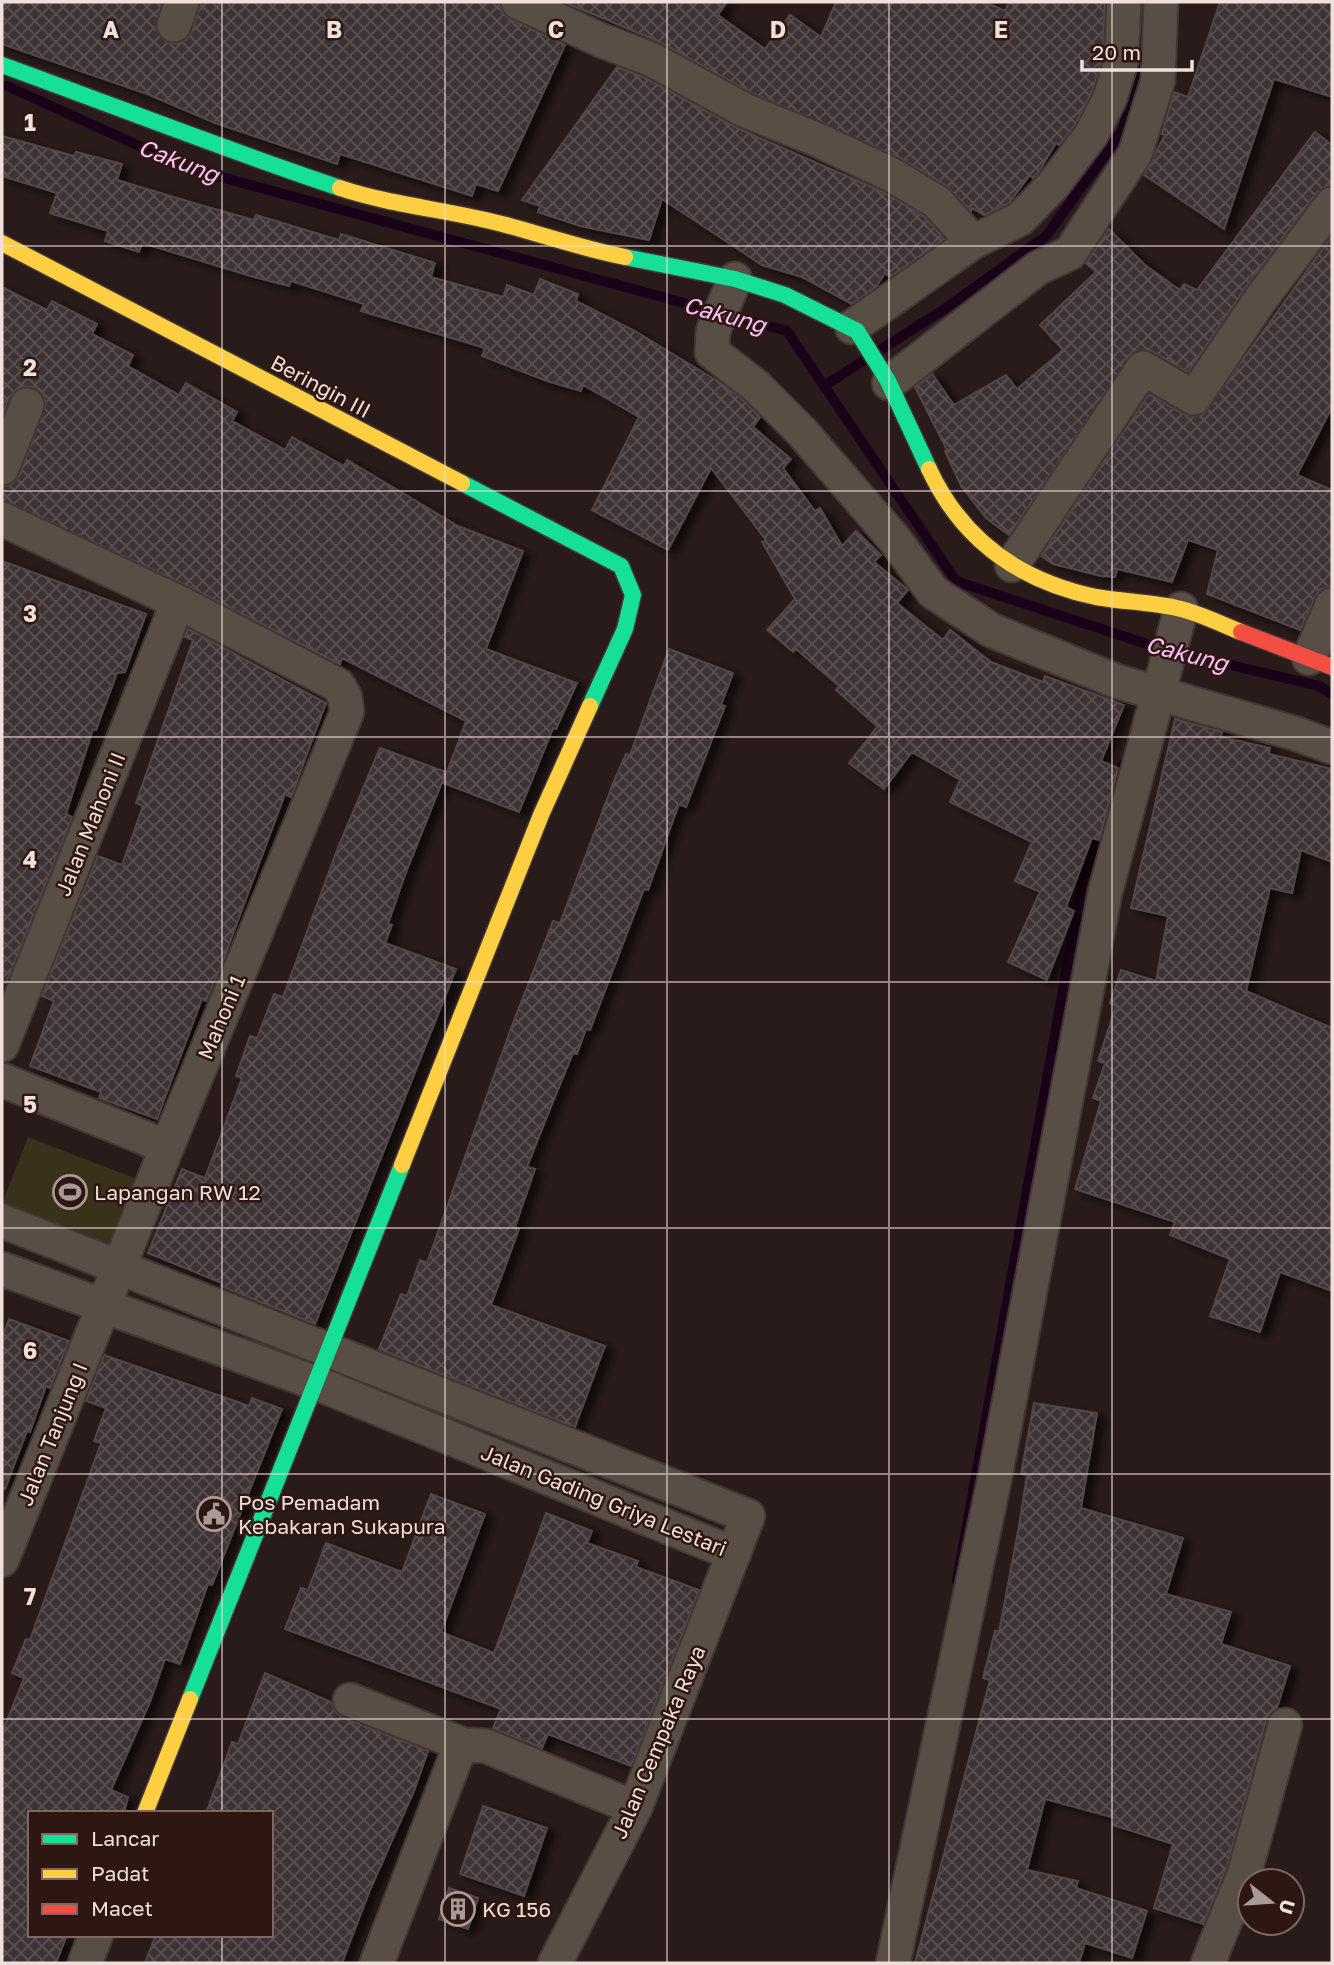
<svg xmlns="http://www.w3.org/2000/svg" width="1334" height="1965" font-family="'Golos Text',sans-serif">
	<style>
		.grass { fill: #3a311b }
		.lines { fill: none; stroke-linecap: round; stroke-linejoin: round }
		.stream { stroke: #190217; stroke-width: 10 }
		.building { fill: url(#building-cross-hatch); stroke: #524646; stroke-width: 2; filter: url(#shadow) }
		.street-casing { stroke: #423736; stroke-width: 37 }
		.fast-casing { stroke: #423736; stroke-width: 19 }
		.slow-casing { stroke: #423736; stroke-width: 19 }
		.jam-casing { stroke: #423736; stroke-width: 19 }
		.street { stroke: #584e46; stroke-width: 33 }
		.fast { stroke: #16e098; stroke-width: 16 }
		.slow { stroke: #ffcf43; stroke-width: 16 }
		.jam { stroke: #f24e42; stroke-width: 16 }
		.grid { fill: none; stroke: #f0dfdb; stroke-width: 2; stroke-opacity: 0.55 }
		.labels { text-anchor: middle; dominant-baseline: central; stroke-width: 5; stroke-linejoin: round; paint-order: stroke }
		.street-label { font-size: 21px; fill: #f0dfdb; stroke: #2e1713 }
		.poi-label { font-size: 21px; fill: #f0dfdb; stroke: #2e1713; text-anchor: start }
		.water-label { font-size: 23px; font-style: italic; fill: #fcc1f8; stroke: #2e1713 }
		.grid-label { font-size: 23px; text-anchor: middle; font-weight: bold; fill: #f0dfdb; stroke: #2e1713; stroke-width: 5; stroke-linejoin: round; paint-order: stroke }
	</style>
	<defs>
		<pattern id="building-cross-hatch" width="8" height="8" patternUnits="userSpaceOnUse" patternTransform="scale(1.75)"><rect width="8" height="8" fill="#3e3334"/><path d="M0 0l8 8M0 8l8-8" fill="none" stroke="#5a5051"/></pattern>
		<filter id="shadow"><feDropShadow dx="8" dy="4.5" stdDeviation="3.5" flood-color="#0009"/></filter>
	</defs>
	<rect width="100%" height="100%" fill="#281b19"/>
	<!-- grass -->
	<path class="grass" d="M 28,1137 L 139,1180 L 109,1257 L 2,1215 L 2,1204 Z"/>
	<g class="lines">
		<!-- stream -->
		<path class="stream" d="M 7,86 L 188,168 L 787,331 L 956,581 L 1159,648 L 1319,686 L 1332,694
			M 824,386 L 946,308 L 1046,236 L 1123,130 L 1145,30
			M 957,1581 L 1082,884 L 1123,764"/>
	</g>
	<!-- building -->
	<path class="building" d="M 2,2 L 162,2 L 155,29 L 167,43 L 177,44 L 186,40 L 192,32 L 201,2 L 499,2 L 502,13 L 509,19 L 565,45 L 498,191 L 476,184 L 472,196 L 340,154 L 337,164 L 215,123 L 147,94 L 2,44 Z
		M 564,2 L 727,2 L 718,15 L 765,49 L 790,15 L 821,37 L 836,2 L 985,2 L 1005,11 L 1009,2 L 1105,2 L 1102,59 L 1092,91 L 1075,125 L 1059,145 L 1056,143 L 1038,173 L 1033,178 L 1030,175 L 1009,203 L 984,215 L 972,208 L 971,211 L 947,186 L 900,158 L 752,93 L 660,42 Z
		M 1220,2 L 1332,2 L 1332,97 L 1274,79 L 1224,229 L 1144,175 L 1165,135 L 1162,134 L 1174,92 L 1188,97 Z
		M 617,67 L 645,78 L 737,128 L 883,192 L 925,217 L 944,239 L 890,277 L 885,273 L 876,287 L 852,304 L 802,277 L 762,265 L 662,199 L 649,240 L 580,226 L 538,212 L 540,206 L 522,200 Z
		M 1315,132 L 1332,145 L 1332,185 L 1317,192 L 1245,288 L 1188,372 L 1152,351 L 1134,351 L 1009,535 L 986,518 L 961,486 L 945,451 L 947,450 L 915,387 L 932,374 L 954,405 L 1006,375 L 1017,389 L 1063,350 L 1040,325 L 1096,272 L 1086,263 L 1109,229 L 1145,265 L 1180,290 L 1184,284 L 1197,290 Z
		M 2,136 L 74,156 L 76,152 L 122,164 L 117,180 L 197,204 L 254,220 L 256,215 L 339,240 L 341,234 L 435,263 L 431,277 L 503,297 L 507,285 L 534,295 L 540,279 L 578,294 L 576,301 L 635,331 L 719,382 L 743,400 L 760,417 L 753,427 L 791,459 L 783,468 L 815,511 L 820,508 L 842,546 L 856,531 L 881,555 L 874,562 L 908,590 L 897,603 L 943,640 L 950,630 L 991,662 L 1043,682 L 1045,676 L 1124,705 L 1101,761 L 1118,768 L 1099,840 L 1092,838 L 1066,907 L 1074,911 L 1047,980 L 1008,962 L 1040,892 L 1015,881 L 1032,842 L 950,802 L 960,780 L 912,752 L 884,789 L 849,763 L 877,727 L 879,728 L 836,690 L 839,686 L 796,649 L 793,652 L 767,630 L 795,599 L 762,542 L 766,540 L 711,468 L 668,550 L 592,510 L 639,417 L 583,385 L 581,391 L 547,381 L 482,356 L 485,348 L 361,311 L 364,304 L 291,281 L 289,286 L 254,277 L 142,243 L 139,252 L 105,241 L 108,231 L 50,213 L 57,193 L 2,176 Z
		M 1332,236 L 1332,407 L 1297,475 L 1332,490 L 1332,586 L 1321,589 L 1315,597 L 1300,630 L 1207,594 L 1218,550 L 1188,540 L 1172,582 L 1117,569 L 1115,577 L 1101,576 L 1053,564 L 1041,556 L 1149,394 L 1185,415 L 1203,415 Z
		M 2,287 L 47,310 L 52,301 L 97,324 L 92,334 L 133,355 L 128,366 L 179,395 L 186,383 L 237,412 L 232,421 L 285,450 L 292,437 L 344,466 L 347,460 L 458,526 L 523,551 L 486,649 L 577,683 L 556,729 L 553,728 L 519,812 L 443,783 L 466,721 L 342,658 L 340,664 L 186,585 L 2,500 L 2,487 L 13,483 L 20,475 L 46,403 L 42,394 L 35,387 L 24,386 L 9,397 L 2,416 Z
		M 2,561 L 146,614 L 125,672 L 117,673 L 96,730 L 93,729 L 66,814 L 72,817 L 6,983 L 2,981 Z
		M 188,629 L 326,703 L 291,797 L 285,794 L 223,961 L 206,1001 L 202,999 L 157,1119 L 99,1098 L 101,1092 L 30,1066 L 54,1001 L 42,996 L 98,856 L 122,865 L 143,806 L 136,803 L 193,640 L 185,637 Z
		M 669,649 L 733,673 L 721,705 L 725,706 L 686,807 L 679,804 L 648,890 L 644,889 L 590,1030 L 586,1029 L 577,1054 L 573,1053 L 550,1109 L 527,1167 L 535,1169 L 515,1227 L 519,1229 L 491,1305 L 605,1346 L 575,1427 L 379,1349 L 401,1294 L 407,1296 L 420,1260 L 427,1263 L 510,1031 L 553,921 L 560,923 L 614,781 L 626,754 L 630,755 Z
		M 1175,719 L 1222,732 L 1221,737 L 1270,748 L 1269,754 L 1332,769 L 1332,862 L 1301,850 L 1292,893 L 1270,888 L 1246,991 L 1332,1028 L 1332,1291 L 1280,1272 L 1260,1332 L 1210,1316 L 1230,1259 L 1170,1235 L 1175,1222 L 1075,1189 L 1101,1101 L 1093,1098 L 1105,1063 L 1098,1061 L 1116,1006 L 1110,1003 L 1121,970 L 1156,981 L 1168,916 L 1131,908 Z
		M 380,748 L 446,772 L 405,875 L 388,924 L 392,925 L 385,943 L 456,969 L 315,1324 L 221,1286 L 222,1283 L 148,1253 L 182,1169 L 205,1178 L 242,1078 L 236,1076 L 250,1036 L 257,1038 L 274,994 L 283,997 L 337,850 Z
		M 9,1319 L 69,1341 L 50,1388 L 46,1386 L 30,1432 L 27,1431 L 5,1489 L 2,1488 L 2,1339 Z
		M 104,1355 L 249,1406 L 252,1398 L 282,1409 L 212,1585 L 208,1584 L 180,1664 L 165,1659 L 150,1702 L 111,1790 L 128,1797 L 124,1813 L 30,1813 L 30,1935 L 67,1935 L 56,1963 L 2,1963 L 2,1733 L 24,1678 L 12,1673 L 26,1639 L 30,1640 L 101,1443 L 94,1441 L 106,1408 L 86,1401 Z
		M 1034,1403 L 1097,1413 L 1081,1508 L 1183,1538 L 1166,1594 L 1231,1612 L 1221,1644 L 1290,1666 L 1277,1708 L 1266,1720 L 1226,1869 L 1203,1924 L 1154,1908 L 1173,1844 L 1113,1825 L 1115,1818 L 1045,1799 L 1027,1870 L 1078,1881 L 1076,1888 L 1147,1911 L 1132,1958 L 1085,1943 L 1079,1963 L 915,1963 L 990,1680 L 983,1678 L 995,1631 L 999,1632 L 1019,1526 L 1027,1475 L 1021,1474 Z
		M 431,1494 L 485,1514 L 441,1632 L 494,1653 L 546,1513 L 592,1531 L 587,1543 L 638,1561 L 636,1567 L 699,1590 L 631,1766 L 548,1734 L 542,1748 L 493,1728 L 501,1709 L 285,1629 L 301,1588 L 308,1590 L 326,1543 L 402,1572 Z
		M 265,1673 L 331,1702 L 335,1711 L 343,1718 L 428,1751 L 414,1791 L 370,1890 L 342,1963 L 145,1963 L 156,1935 L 271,1935 L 271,1813 L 206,1813 L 232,1742 L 238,1744 Z
		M 483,1806 L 547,1828 L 524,1896 L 460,1874 Z
		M 449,1888 L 478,1898 L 468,1929 L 439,1919 Z"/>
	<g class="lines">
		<!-- street casing -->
		<g class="street-casing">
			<path id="street" d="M 518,2 L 603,41 L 653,60 L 744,110 L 818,140 L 892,175 L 937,202 L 973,242
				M 174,25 L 182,2
				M 735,279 L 713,331 L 712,352 L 756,386 L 802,432 L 895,540 L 933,592 L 991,630 L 1116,681 L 1297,734 L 1332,747
				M 852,327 L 973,242 L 1020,219 L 1053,185 L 1091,135 L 1110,98 L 1121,62 L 1124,2
				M 889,383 L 1038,268 L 1070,253 L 1135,154 L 1158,80 L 1161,2
				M 2,468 L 27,405
				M 2,519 L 178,602 L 338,685 L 345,697 L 347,712 L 167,1147 L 2,1560
				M 1012,565 L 1143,368 L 1194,398 L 1260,300 L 1332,204
				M 1309,658 L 1332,605
				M 2,1045 L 178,602
				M 2,1080 L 167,1147
				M 2,1221 L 748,1516 L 635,1808 L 555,1963
				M 2,1269 L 316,1383 L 734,1554
				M 350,1700 L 464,1745 L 486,1746 L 635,1808
				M 85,1963 L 96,1935
				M 377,1963 L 456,1757 L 464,1745
				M 893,1963 L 996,1472 L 1105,893 L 1181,609
				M 1208,1963 L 1244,1875 L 1285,1725"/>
		</g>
		<!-- fast casing -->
		<g class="fast-casing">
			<path id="fast" d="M 2,65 C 115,106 226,150 340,188
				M 625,257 L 735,279 L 785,295 L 857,331 L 888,381 L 929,469
				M 462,483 L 621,566 L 633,595 L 625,629 L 590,706
				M 190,1699 L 402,1165"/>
		</g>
		<!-- slow casing -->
		<g class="slow-casing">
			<path id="slow" d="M 340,188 C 394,206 451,210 506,225 C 546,236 584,249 625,257
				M 2,243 L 462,483
				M 929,469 C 962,540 1020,581 1096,597 C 1124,602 1153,602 1181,609 C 1201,614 1221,624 1241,632
				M 402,1165 L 541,815 L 590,706
				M 145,1813 L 190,1699"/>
		</g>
		<!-- jam casing -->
		<g class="jam-casing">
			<path id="jam" d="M 1241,632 L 1332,667"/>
		</g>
		<!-- street -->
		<use href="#street" class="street"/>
		<!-- fast -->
		<use href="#fast" class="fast"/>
		<!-- slow -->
		<use href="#slow" class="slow"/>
		<!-- jam -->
		<use href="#jam" class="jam"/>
	</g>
	<!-- grid -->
	<path class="grid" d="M 222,2 L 222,1813M 445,2 L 445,1963M 667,2 L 667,1963M 889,2 L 889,1963M 1112,2 L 1112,1963M 2,246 L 1332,246M 2,491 L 1332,491M 2,737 L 1332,737M 2,982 L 1332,982M 2,1228 L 1332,1228M 2,1474 L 1332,1474M 2,1719 L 1332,1719M 222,1935 L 222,1963"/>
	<!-- icons -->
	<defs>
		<g id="stadium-ring" transform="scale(1.75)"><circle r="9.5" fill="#2e1713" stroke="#aa9a97" stroke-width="1.5"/><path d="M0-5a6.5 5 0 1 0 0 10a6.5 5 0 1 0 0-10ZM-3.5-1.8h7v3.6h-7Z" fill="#aa9a97"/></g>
		<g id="civic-ring" transform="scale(1.75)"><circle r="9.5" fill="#2e1713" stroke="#aa9a97" stroke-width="1.5"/><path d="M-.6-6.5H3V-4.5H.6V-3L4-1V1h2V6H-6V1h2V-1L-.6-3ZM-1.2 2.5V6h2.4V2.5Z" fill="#aa9a97"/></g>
		<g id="building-ring" transform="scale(1.75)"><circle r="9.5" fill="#2e1713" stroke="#aa9a97" stroke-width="1.5"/><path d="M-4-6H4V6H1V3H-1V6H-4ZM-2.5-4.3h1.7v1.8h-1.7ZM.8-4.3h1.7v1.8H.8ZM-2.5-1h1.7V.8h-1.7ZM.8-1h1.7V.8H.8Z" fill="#aa9a97"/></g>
	</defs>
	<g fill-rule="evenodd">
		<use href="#stadium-ring" x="70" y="1192"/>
		<use href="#civic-ring" x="214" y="1514"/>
		<use href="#building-ring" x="458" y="1909"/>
	</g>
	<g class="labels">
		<!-- street labels -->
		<g class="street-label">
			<text transform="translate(321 386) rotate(28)">Beringin III</text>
			<text transform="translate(90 824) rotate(-68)">Jalan Mahoni II</text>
			<text transform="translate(221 1017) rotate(-67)">Mahoni 1</text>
			<text transform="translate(52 1434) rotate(-68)">Jalan Tanjung I</text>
			<text transform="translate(604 1500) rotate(22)">Jalan Gading Griya Lestari</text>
			<text transform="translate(658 1742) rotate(-67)">Jalan Cempaka Raya</text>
		</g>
		<!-- poi labels -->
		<g class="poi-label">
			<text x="94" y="1192">Lapangan RW 12</text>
			<text x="238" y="1502">Pos Pemadam<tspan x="238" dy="24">Kebakaran Sukapura</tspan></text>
			<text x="482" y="1909">KG 156</text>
		</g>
		<!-- water labels -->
		<g class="water-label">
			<text transform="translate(179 160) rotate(21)">Cakung</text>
			<text transform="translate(725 314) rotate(15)">Cakung</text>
			<text transform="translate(1187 653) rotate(14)">Cakung</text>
		</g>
	</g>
	<g class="grid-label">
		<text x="111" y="38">A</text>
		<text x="334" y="38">B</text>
		<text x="556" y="38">C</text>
		<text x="778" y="38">D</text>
		<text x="1001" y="38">E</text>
		<text x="30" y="131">1</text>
		<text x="30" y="376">2</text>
		<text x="30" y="622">3</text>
		<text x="30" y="868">4</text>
		<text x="30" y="1113">5</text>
		<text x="30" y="1359">6</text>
		<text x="30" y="1605">7</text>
	</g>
	<!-- border -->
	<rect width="1334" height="1965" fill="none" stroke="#f0dfdb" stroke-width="7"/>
	<!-- legend -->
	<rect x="28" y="1811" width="245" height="126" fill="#2e1713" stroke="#7c6763" stroke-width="2"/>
	<rect x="42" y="1834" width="35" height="10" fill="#16e098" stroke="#7c6763" stroke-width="2"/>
	<text x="91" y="1846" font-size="21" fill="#f0dfdb">Lancar</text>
	<rect x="42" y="1869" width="35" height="10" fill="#ffcf43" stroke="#7c6763" stroke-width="2"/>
	<text x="91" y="1881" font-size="21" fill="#f0dfdb">Padat</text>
	<rect x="42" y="1904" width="35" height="10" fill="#f24e42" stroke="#7c6763" stroke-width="2"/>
	<text x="91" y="1916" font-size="21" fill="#f0dfdb">Macet</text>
	<!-- north arrow -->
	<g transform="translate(1271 1902) rotate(107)"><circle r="33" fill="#2e1713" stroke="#7c6763" stroke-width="2"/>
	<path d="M0-5L12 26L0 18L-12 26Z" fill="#aa9a97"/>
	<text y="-10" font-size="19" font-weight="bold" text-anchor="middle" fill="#f0dfdb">U</text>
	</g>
	<!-- scale -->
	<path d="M1082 60v10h110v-10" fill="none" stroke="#f0dfdb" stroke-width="3.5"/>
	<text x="1092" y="60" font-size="21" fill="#f0dfdb" stroke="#2e1713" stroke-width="5" paint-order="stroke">20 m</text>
</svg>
